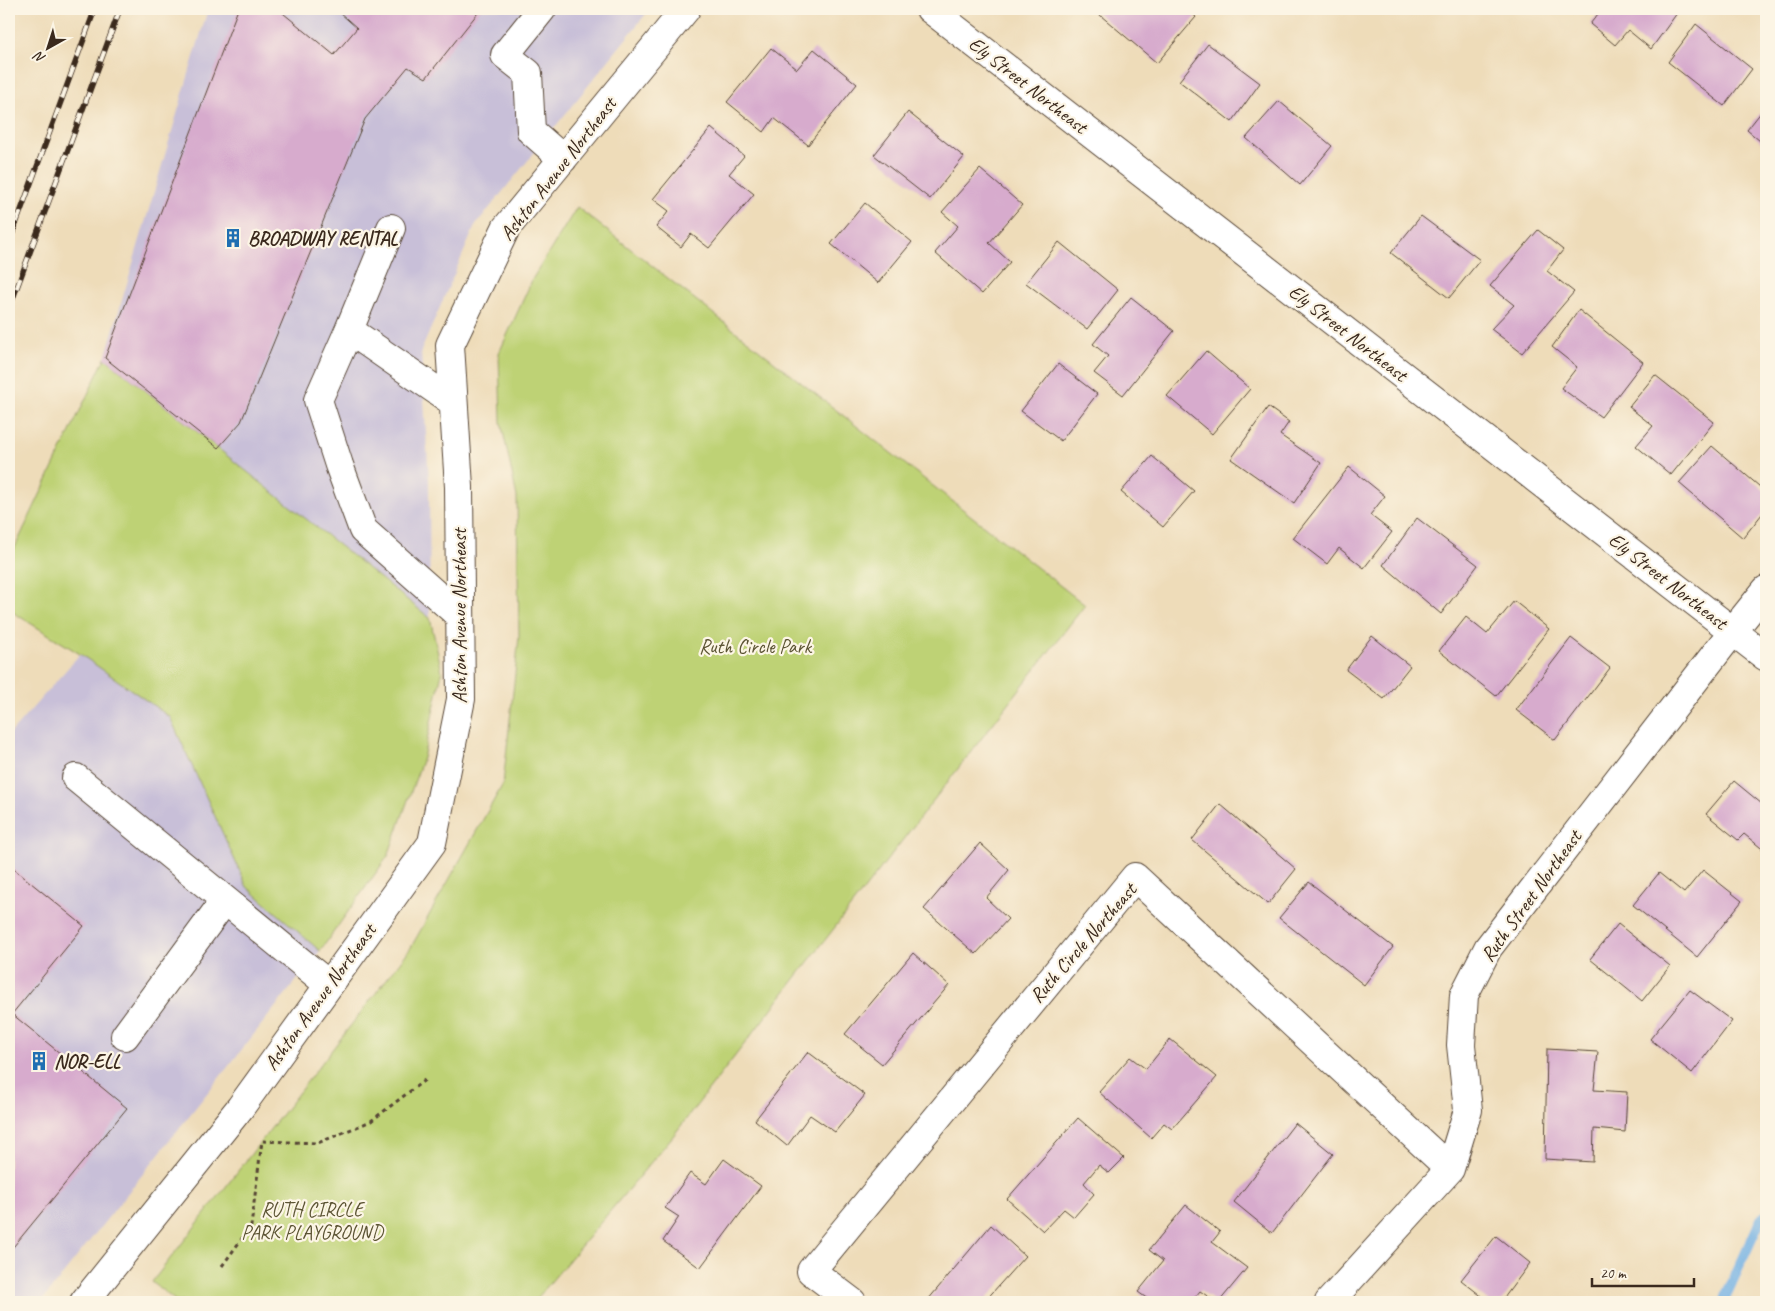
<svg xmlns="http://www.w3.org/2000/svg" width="1775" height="1311" font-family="Caveat,sans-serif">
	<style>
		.industrial { fill: #c8bfd8 }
		.green { fill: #bed275; stroke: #7c7e4a }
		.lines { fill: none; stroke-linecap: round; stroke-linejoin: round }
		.stream { stroke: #6fafe3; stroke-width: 10 }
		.building { fill: #d7abcd }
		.minor-casing { stroke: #564535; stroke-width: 30 }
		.path { stroke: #564535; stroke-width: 3; stroke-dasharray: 4 4; stroke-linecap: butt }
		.minor { stroke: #fff; stroke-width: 28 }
		.rail-casing { stroke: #3b2a1e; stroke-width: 5.5 }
		.rail { stroke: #fcf5e5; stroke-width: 4; stroke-dasharray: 11; stroke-linecap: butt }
		.labels { text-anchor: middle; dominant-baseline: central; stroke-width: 4.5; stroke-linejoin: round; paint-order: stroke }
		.street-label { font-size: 20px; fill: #3b2a1e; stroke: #fcf5e5 }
		.poi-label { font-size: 20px; font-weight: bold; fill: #3b2a1e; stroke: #fcf5e5; text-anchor: start }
		.park-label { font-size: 20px; fill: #5c5434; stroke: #fcf5e5 }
	</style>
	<rect width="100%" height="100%" fill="#fcf5e5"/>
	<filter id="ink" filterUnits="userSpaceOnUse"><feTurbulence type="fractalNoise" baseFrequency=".02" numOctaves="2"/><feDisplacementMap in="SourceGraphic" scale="10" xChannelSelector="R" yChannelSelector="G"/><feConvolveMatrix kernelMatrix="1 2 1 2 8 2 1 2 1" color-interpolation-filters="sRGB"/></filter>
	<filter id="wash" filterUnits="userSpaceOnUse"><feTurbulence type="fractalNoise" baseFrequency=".0096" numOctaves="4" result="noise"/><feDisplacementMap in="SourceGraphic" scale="20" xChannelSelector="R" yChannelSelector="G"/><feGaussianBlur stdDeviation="1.12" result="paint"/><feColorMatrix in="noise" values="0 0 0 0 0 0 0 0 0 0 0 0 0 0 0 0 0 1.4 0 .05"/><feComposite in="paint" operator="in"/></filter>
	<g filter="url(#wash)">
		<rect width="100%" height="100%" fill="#eedcb9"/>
		<!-- industrial -->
		<path class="industrial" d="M 208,9 L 650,9 L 475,226 L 421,351 L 429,480 L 430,618 L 105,358 Z
			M 80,654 L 170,717 L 247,887 L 320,951 L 41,1302 L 9,1302 L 9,735 Z"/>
		<!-- green -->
		<path class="green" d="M 577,207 L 1085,605 L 673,1136 L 534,1302 L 177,1302 L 152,1282 L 410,949 L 503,784 L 519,637 L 517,497 L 501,422 L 499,353 L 533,278 Z
			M 105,358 L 430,618 L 442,672 L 423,758 L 388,856 L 320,951 L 247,887 L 170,717 L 80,654 L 9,610 L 9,560 Z"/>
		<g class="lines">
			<!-- stream -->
			<path class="stream" d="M 1725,1302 L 1726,1296 L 1761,1219 L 1766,1215"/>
		</g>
		<g id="blocks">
			<!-- building -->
			<path class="building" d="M 238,9 L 278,9 L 334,55 L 357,28 L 339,12 L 342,9 L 481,9 L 426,78 L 408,67 L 365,119 L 241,422 L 218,448 L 105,358 Z
				M 1095,9 L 1187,9 L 1196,17 L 1157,63 L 1094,10 Z
				M 1602,9 L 1680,9 L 1651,49 L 1628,30 L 1615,45 L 1590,24 Z
				M 1696,24 L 1752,69 L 1724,106 L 1668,62 Z
				M 1208,44 L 1260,83 L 1232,122 L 1179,81 Z
				M 771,48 L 797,69 L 814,49 L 857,84 L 808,145 L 774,118 L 764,132 L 727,102 Z
				M 1279,101 L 1332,146 L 1300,185 L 1246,138 Z
				M 1766,106 L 1766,146 L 1747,130 Z
				M 908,112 L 964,157 L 930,199 L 874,155 Z
				M 711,128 L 744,156 L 729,174 L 754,194 L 709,248 L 691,234 L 681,247 L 656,227 L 669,211 L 653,199 Z
				M 980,169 L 1022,205 L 989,243 L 1010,262 L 982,294 L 935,253 L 958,226 L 942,212 Z
				M 865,203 L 912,242 L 878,283 L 831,244 Z
				M 1421,216 L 1480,260 L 1449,298 L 1391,253 Z
				M 1538,230 L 1563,250 L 1547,271 L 1574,292 L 1522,353 L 1491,329 L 1514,305 L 1490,286 Z
				M 1059,242 L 1118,290 L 1087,329 L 1026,283 Z
				M 1131,297 L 1174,331 L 1123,395 L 1094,373 L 1108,356 L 1093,344 Z
				M 1579,310 L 1643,362 L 1601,417 L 1561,388 L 1577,367 L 1552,347 Z
				M 1206,351 L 1250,389 L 1212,434 L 1167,396 Z
				M 1058,364 L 1097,394 L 1061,441 L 1021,411 Z
				M 1655,375 L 1714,422 L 1671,475 L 1636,446 L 1653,426 L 1629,407 Z
				M 1268,407 L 1289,422 L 1280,435 L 1321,463 L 1294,503 L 1231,459 Z
				M 1712,446 L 1766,492 L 1766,509 L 1743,538 L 1679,483 Z
				M 1152,456 L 1194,491 L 1163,527 L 1121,492 Z
				M 1349,467 L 1385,496 L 1370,515 L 1392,532 L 1364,568 L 1339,548 L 1327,564 L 1293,538 Z
				M 1417,518 L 1478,565 L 1441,614 L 1383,565 Z
				M 1514,601 L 1549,629 L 1496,696 L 1439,651 L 1466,617 L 1487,634 Z
				M 1372,636 L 1410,666 L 1384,699 L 1346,670 Z
				M 1571,638 L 1610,668 L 1555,740 L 1516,710 Z
				M 1734,781 L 1762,804 L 1766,799 L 1766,852 L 1744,834 L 1738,840 L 1706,814 Z
				M 1220,804 L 1296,869 L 1268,904 L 1192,840 Z
				M 980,843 L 1009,870 L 986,898 L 1008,919 L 976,954 L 924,909 Z
				M 9,865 L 84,926 L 12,1014 L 127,1108 L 9,1252 Z
				M 1703,870 L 1742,901 L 1697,957 L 1633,905 L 1659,873 L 1684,893 Z
				M 1309,882 L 1393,947 L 1364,985 L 1279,918 Z
				M 1618,924 L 1670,966 L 1642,1001 L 1590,959 Z
				M 913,953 L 949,985 L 882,1064 L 845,1034 Z
				M 1690,990 L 1732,1021 L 1692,1073 L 1650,1039 Z
				M 1170,1039 L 1217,1077 L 1172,1129 L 1164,1123 L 1151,1138 L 1099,1092 L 1130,1057 L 1146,1069 Z
				M 1547,1049 L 1598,1052 L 1594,1090 L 1627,1092 L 1625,1132 L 1594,1129 L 1593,1162 L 1545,1159 Z
				M 808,1052 L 865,1095 L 835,1132 L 810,1115 L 787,1146 L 755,1120 Z
				M 1078,1118 L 1124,1158 L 1109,1173 L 1099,1165 L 1084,1183 L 1094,1194 L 1074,1217 L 1064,1209 L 1043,1231 L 1007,1199 Z
				M 1295,1123 L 1333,1154 L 1272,1233 L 1234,1202 Z
				M 724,1159 L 761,1186 L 700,1268 L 663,1241 L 679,1217 L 665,1208 L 690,1173 L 706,1184 Z
				M 1186,1205 L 1220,1232 L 1212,1242 L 1247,1268 L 1219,1302 L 1216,1302 L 1200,1291 L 1191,1302 L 1152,1302 L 1138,1292 L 1163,1261 L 1149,1250 Z
				M 991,1225 L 1025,1256 L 984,1302 L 927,1301 Z
				M 1496,1236 L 1530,1263 L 1501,1302 L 1489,1302 L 1461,1280 Z"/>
		</g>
	</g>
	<g filter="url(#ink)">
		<use href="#blocks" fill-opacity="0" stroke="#564535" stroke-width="1"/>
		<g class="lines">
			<!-- minor casing -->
			<g class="minor-casing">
				<path id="minor" d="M 542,9 L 505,55 L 528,73 L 531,131 L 563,159
					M 930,9 L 1766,657
					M 391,228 L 349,330 L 318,400 L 339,465 L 363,530 L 460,616
					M 349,330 L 453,402
					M 76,778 L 329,985
					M 125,1036 L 225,900
					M 84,1302 L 240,1108 L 432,843 L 461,699 L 459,487 L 450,345 L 506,228 L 686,9
					M 852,1302 L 811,1271 L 1135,877 L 1450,1169
					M 1329,1302 L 1450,1169 L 1468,1110 L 1461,1045 L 1464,995 L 1488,948 L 1733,631 L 1766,590"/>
			</g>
			<!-- path -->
			<path class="path" d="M 222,1266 L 251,1226 L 262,1141 L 318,1143 L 371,1121 L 426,1079"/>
			<!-- minor -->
			<use href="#minor" class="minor"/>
			<!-- rail casing -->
			<g class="rail-casing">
				<path id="rail" d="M 9,243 L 95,9
					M 9,309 L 120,9"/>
			</g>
			<!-- rail -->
			<use href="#rail" class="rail"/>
		</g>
	</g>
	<!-- icons -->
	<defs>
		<g id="building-bare" transform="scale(1.5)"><path d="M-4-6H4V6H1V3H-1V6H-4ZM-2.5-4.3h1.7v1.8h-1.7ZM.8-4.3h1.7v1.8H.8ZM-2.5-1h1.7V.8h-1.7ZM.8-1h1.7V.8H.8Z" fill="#1f6fb2" stroke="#fcf5e5" stroke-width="2.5" paint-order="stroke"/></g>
	</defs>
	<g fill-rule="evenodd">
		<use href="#building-bare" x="233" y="238"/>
		<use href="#building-bare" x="39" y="1061"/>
	</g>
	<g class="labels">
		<!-- street labels -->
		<g class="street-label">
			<text transform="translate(1028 85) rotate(38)">Ely Street Northeast</text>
			<text transform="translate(558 169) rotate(-52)">Ashton Avenue Northeast</text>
			<text transform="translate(1348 333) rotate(38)">Ely Street Northeast</text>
			<text transform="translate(1668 581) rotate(38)">Ely Street Northeast</text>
			<text transform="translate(459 616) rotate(-90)">Ashton Avenue Northeast</text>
			<text transform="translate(1531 896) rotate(-54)">Ruth Street Northeast</text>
			<text transform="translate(1083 943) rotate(-49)">Ruth Circle Northeast</text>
			<text transform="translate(320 997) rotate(-54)">Ashton Avenue Northeast</text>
		</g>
		<!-- poi labels -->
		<g class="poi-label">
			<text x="248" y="238">BROADWAY RENTAL</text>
			<text x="54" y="1061">NOR-ELL</text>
		</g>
		<!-- park labels -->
		<g class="park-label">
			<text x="755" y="646">Ruth Circle Park</text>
			<text x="312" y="1209">RUTH CIRCLE<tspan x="312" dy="23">PARK PLAYGROUND</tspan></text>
		</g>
	</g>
	<!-- margin -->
	<rect width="1775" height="1311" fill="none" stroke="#fcf5e5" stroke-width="30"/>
	<!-- north arrow -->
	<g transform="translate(48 48) rotate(219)" stroke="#fcf5e5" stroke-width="4" paint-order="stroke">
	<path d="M0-4L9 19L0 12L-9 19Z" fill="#3b2a1e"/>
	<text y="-8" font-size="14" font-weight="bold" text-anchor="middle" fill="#3b2a1e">N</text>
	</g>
	<!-- scale -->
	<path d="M1592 1278v8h102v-8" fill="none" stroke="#3b2a1e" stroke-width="2.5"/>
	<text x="1600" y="1278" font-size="15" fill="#3b2a1e" stroke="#fcf5e5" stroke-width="4" paint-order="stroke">20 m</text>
</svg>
